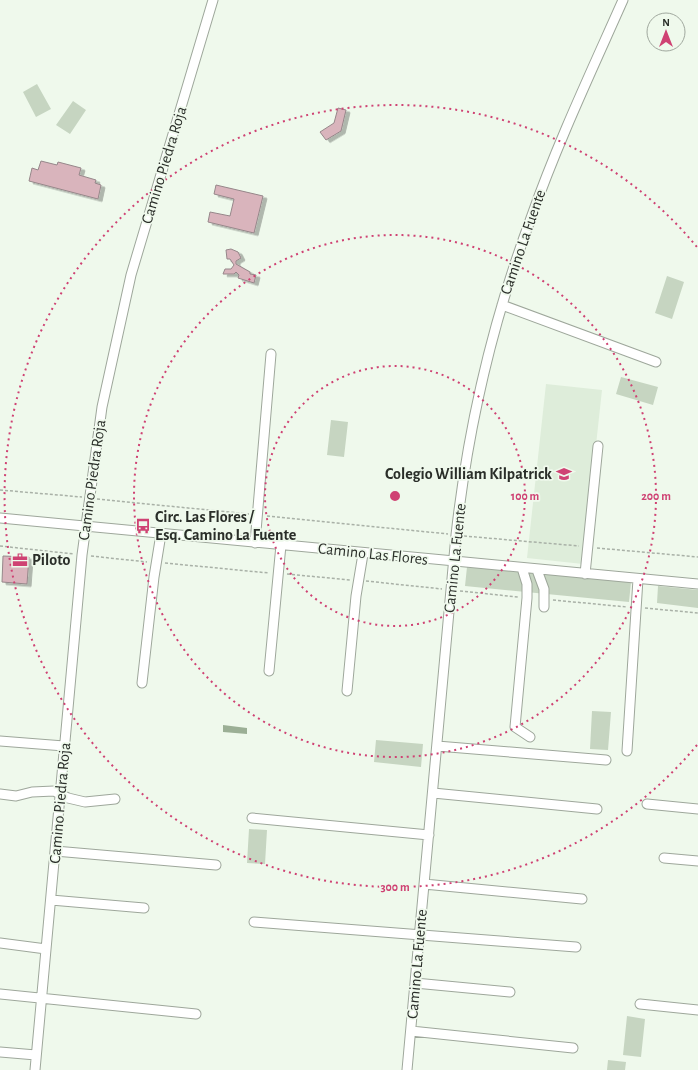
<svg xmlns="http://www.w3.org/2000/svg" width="698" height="1070" font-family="'Alegreya Sans',sans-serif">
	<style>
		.built { fill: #deedda }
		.green { fill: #c6d5c1 }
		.water { fill: #9baf95 }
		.building { fill: #d9b4bc; stroke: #96878a; filter: url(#shadow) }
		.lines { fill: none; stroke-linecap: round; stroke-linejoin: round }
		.minor-casing { stroke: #9ea79b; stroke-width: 11 }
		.path { stroke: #a9b1a7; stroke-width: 1.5; stroke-dasharray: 3 2; stroke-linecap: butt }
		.minor { stroke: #fff; stroke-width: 9 }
		.ring { fill: none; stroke: #cf4273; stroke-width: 2; stroke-dasharray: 2 4 }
		.labels { text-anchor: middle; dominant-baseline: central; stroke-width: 3.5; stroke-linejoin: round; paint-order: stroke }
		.street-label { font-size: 16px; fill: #2a2e29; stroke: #eff9ec }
		.poi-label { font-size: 16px; font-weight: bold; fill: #2a2e29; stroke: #eff9ec; text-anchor: start }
		.centre { fill: #cf4273; stroke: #eff9ec; stroke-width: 2 }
		.ring-label { font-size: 12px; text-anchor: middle; font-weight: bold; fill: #cf4273; stroke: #eff9ec; stroke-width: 3.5; stroke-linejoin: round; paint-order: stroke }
	</style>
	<defs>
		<filter id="shadow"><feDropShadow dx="4" dy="2.5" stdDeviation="0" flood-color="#0004"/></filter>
	</defs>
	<rect width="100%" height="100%" fill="#eff9ec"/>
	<!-- built -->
	<path class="built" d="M 546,384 L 602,390 L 583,564 L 527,558 Z"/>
	<!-- green -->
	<path class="green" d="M 37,84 L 51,109 L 36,117 L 23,92 Z
		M 73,101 L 86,110 L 70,134 L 56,125 Z
		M 667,276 L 684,282 L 672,319 L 655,313 Z
		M 621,377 L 658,387 L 653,405 L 616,394 Z
		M 331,420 L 348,422 L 344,457 L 327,455 Z
		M 467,567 L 631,582 L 629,602 L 465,586 Z
		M 658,586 L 698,590 L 698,608 L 657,603 Z
		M 592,711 L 611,712 L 608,750 L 590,749 Z
		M 376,740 L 423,744 L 421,767 L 374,762 Z
		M 249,829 L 267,830 L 265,864 L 247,863 Z
		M 627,1016 L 645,1019 L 641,1057 L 623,1055 Z
		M 608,1060 L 626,1062 L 625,1070 L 607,1070 Z"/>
	<!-- water -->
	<path class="water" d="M 223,725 L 247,728 L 247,734 L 223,732 Z"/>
	<!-- building -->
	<path class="building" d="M 338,108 L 346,110 L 341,131 L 326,140 L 320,132 L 334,123 Z
		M 41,161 L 57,165 L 58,162 L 81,168 L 79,175 L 96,180 L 95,183 L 101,185 L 98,199 L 29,181 L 32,168 L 38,170 Z
		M 216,185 L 263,196 L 254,233 L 208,222 L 210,212 L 230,216 L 234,199 L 214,194 Z
		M 231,249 L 238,252 L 241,258 L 236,261 L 236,264 L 250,272 L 250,274 L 256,275 L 254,283 L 238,278 L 239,275 L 236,272 L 234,274 L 223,274 L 225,269 L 231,269 L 234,265 L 230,259 L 227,259 L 226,250 Z
		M 3,556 L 29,557 L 27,584 L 2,582 Z"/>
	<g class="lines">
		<!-- minor casing -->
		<g class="minor-casing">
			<path id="minor" d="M 502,305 L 656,362
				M 0,518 L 698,584
				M 255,543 L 271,354
				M 522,568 L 527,584 L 527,598 L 515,727 L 530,737
				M 537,570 L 544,589 L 544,607
				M 585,574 L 598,446
				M 269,671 L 281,545
				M 142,683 L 154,577 L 161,534
				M 347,691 L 356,596 L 363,554
				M 0,741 L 64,746
				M 437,746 L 606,760
				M 627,751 L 638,579
				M 433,793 L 597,809
				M 0,794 L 16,796 L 32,792 L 54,791 L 68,798 L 85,802 L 115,799
				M 647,804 L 698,809
				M 252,818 L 429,835
				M 55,851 L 216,865
				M 664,858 L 698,861
				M 424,884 L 582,899
				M 51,900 L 144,908
				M 254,922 L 576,947
				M 0,943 L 46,949
				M 415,983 L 510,992
				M 0,994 L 196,1014
				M 640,1004 L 698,1010
				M 411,1031 L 573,1048
				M 0,1052 L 36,1055
				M 35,1070 L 82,555 L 102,407 L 131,275 L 213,0
				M 407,1070 L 456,535 C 468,427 493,320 531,218 C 557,144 591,72 623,0"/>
		</g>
		<!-- path -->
		<path class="path" d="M 0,490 L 82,497
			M 97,499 L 249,514
			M 267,516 L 448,534
			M 464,536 L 579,546
			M 0,546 L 74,554
			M 597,548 L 698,557
			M 91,556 L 147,562
			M 165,563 L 269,573
			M 287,574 L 350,580
			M 366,581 L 442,589
			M 460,591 L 518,597
			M 553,600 L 627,607
			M 645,608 L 698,613"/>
		<!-- minor -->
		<use href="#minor" class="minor"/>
	</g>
	<!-- distance rings -->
	<g class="ring">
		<circle cx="395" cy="496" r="130"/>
		<circle cx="395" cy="496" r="261"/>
		<path d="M697 745A391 391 0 1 1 697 247"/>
	</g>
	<!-- icons -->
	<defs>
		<g id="school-bare" transform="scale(1.2)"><path d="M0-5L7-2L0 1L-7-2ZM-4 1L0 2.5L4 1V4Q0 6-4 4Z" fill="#cf4273" stroke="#eff9ec" stroke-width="2.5" paint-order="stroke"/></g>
		<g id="bus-bare" transform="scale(1.2)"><path d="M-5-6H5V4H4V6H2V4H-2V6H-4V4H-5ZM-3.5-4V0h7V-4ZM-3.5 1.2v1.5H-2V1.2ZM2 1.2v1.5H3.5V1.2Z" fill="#cf4273" stroke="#eff9ec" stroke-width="2.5" paint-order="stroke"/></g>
		<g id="office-bare" transform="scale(1.2)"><path d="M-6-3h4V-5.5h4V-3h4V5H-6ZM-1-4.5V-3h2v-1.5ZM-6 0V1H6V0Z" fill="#cf4273" stroke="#eff9ec" stroke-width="2.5" paint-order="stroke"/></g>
	</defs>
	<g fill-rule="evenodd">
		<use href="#school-bare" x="564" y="474"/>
		<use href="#bus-bare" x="143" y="526"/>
		<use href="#office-bare" x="20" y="560"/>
	</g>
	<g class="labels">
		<!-- street labels -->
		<g class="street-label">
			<text transform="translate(164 165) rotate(-73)">Camino Piedra Roja</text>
			<text transform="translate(523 242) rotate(-71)">Camino La Fuente</text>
			<text transform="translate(92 480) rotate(-82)">Camino Piedra Roja</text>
			<text transform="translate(373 554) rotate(6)">Camino Las Flores</text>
			<text transform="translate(455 558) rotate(-84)">Camino La Fuente</text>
			<text transform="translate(60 803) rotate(-85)">Camino Piedra Roja</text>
			<text transform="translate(417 964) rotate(-85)">Camino La Fuente</text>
		</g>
		<!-- poi labels -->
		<g class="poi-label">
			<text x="552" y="474" text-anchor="end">Colegio William Kilpatrick</text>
			<text x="155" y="517">Circ. Las Flores /<tspan x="155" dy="18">Esq. Camino La Fuente</tspan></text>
			<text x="32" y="560">Piloto</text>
		</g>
	</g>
	<circle cx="395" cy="496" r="6" class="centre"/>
	<g class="ring-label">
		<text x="525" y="500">100 m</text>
		<text x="656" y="500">200 m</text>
		<text x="395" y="891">300 m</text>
	</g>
	<!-- north arrow -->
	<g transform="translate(666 32)"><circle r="19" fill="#eff9ec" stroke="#a0a89e"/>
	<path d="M0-3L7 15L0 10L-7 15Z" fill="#cf4273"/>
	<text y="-6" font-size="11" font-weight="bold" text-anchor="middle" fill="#2a2e29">N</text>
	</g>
</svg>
